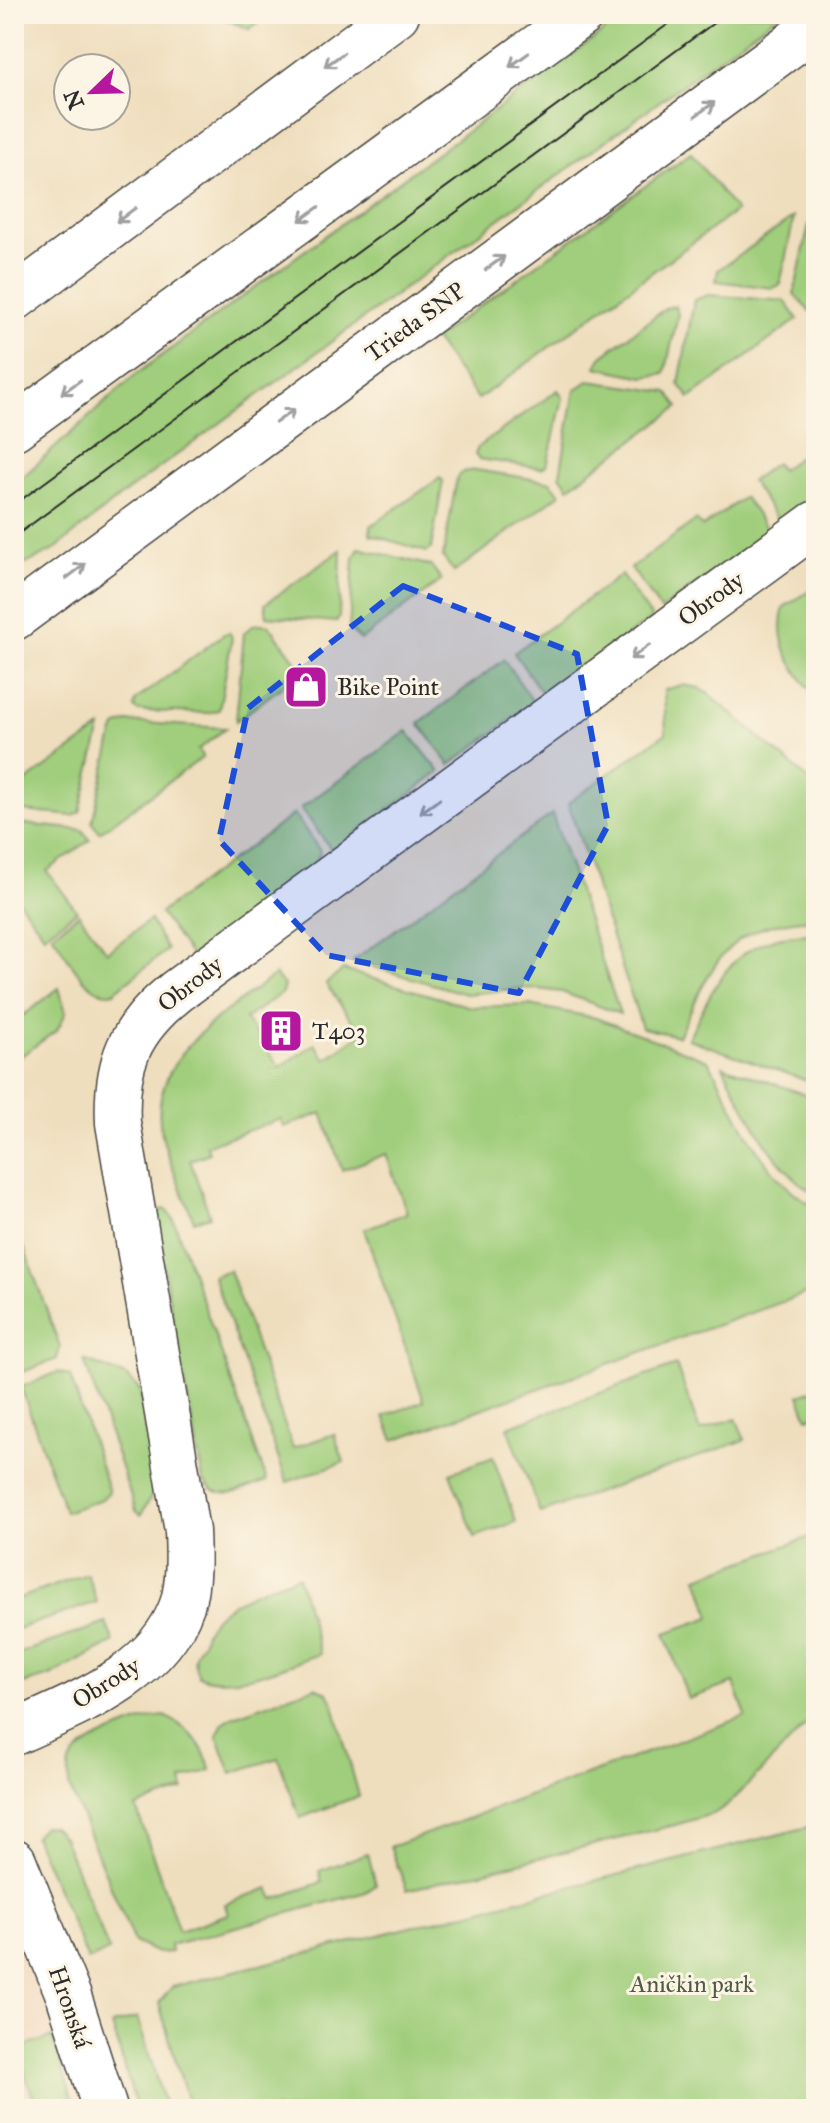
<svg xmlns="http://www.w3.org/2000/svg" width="830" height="2123" font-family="'IM FELL Great Primer',serif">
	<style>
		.built { fill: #f0d6bc }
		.green { fill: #a0ce7c; stroke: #667c54; stroke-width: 2 }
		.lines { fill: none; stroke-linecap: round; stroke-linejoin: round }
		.minor-casing { stroke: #484641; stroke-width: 47 }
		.tertiary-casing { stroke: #484641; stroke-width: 47 }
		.minor { stroke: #fff; stroke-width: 44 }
		.tertiary { stroke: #fff; stroke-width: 44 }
		.tram { stroke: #2b2b2b; stroke-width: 2 }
		.oneway { stroke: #a0a0a0 }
		.marked { fill: #1d4ed8; fill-opacity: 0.2; stroke: #1d4ed8; stroke-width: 6; stroke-dasharray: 16 10; stroke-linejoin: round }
		.labels { text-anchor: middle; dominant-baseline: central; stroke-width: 6; stroke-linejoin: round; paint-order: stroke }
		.street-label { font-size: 24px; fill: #2b2b2b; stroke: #fcf5e5 }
		.poi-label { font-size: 24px; fill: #2b2b2b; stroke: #fcf5e5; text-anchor: start }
		.park-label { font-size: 24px; fill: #4e5c43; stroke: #fcf5e5 }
	</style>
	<rect width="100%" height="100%" fill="#fcf5e5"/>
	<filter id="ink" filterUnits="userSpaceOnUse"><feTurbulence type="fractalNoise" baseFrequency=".0125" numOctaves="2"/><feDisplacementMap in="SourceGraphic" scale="16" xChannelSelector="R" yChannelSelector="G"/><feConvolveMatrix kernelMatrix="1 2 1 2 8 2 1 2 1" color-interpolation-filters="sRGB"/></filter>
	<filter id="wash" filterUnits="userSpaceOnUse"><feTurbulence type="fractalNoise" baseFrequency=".006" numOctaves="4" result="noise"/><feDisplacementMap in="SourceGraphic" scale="32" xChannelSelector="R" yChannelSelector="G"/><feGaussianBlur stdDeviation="1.8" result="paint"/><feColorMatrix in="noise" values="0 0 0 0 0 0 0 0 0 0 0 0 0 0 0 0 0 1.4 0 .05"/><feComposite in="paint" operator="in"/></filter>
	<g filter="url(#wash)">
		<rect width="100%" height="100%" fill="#efdebd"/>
		<!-- built -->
		<path class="built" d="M 14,1861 L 105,2109 L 14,2109 Z"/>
		<!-- green -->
		<path class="green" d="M 213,14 L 270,14 L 249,29 Z
			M 627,14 L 779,14 L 126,492 L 54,550 L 14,570 L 14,485 L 134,376 Z
			M 691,153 L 736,211 L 478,399 L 434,339 Z
			M 816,208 L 816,306 L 809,311 L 794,294 L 812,211 Z
			M 794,217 L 780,285 L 773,288 L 716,281 L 718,270 Z
			M 708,295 L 785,301 L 798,319 L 690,398 L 679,384 L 694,300 Z
			M 675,306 L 678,314 L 665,374 L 644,377 L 596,367 L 602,356 L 666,308 Z
			M 588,381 L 668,392 L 679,407 L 569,487 L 560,475 L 575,390 Z
			M 558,390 L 563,398 L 547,465 L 541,468 L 479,459 L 475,455 L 478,447 Z
			M 816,445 L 816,496 L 780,524 L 751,481 L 775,463 L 781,470 Z
			M 476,470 L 551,482 L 560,494 L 454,572 L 443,557 L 457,477 L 463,472 Z
			M 440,478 L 443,481 L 431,549 L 427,552 L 370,534 L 371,526 Z
			M 744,497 L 769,532 L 661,610 L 631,568 L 696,520 L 703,527 Z
			M 359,548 L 431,566 L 442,580 L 361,640 L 349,629 L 354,558 Z
			M 341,550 L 339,617 L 336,622 L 267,616 L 265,604 Z
			M 621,575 L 652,618 L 544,696 L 514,653 Z
			M 816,587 L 816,678 L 810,690 C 790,663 774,641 784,607 Z
			M 262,624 L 269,625 L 303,671 L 236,721 L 244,633 L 253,625 Z
			M 224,634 L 230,633 L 232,638 L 219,710 L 209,713 L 138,711 L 134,708 L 136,700 Z
			M 504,660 L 534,703 L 450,765 L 419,723 Z
			M 682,685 L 699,688 L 710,695 L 816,786 L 816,919 C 722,924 716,961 678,1036 L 642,1028 L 568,803 L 666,733 L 664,690 Z
			M 127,722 L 226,728 L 198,750 L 203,757 L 100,832 L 92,822 L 113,735 L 116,727 Z
			M 101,728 L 80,812 L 73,816 L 14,810 L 14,790 Z
			M 407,731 L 440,772 L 336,848 L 330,848 L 301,808 Z
			M 294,814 L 320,851 L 317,862 L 191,956 L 160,913 Z
			M 552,814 L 620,1014 L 562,992 L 529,988 L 466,994 L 353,961 Z
			M 14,823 L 82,830 L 90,840 L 47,871 L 77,911 L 44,935 L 14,894 Z
			M 79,914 L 107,952 L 150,920 L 167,950 L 114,992 C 88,1001 66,953 52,934 Z
			M 816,934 L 816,1084 L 688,1039 C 719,975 736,934 816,934 Z
			M 343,970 L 471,1007 L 529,1005 L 596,1018 L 708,1060 C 737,1111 761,1179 816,1207 L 816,1290 L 394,1440 L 384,1416 L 424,1401 L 364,1229 L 407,1213 L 386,1154 L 342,1170 L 322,1113 L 284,1127 L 281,1119 L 207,1145 L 209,1153 L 190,1160 L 210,1216 L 194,1221 C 183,1193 169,1164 162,1135 C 144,1059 225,1013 275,975 L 284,985 L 282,993 L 245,1019 L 280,1067 L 315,1044 L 326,1059 L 361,1034 L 326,984 Z
			M 59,988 L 66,1013 L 57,1030 L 14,1061 L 14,1002 L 24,1015 Z
			M 723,1066 L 816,1098 L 816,1195 C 770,1164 748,1114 723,1066 Z
			M 165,1209 L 173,1218 L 267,1481 C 244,1489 221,1505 203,1480 L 155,1223 L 158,1211 Z
			M 15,1237 L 23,1245 L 60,1347 L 57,1359 L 17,1374 Z
			M 229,1270 L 293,1448 L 334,1434 L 344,1462 L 287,1482 L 213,1276 Z
			M 84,1360 L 128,1377 L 140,1390 L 156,1488 L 141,1515 L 136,1511 Z
			M 676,1365 L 700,1431 L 736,1418 L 745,1440 L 540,1513 L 508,1427 Z
			M 58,1372 L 70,1376 L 109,1492 L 102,1499 L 65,1512 L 21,1387 Z
			M 816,1389 L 816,1415 L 808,1418 L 799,1395 Z
			M 493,1457 L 516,1522 L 475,1537 L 450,1473 Z
			M 816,1535 L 816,1715 L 730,1803 L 715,1813 L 675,1825 L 407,1890 L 390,1847 L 746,1716 L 734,1683 L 688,1699 L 665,1633 L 711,1617 L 698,1577 Z
			M 87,1574 L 97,1602 L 14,1630 L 14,1600 Z
			M 298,1576 L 320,1654 C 282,1666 238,1689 199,1676 C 192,1662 193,1654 202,1642 C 204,1638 204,1634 206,1630 C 223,1599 268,1587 298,1576 Z
			M 106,1623 L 114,1642 L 50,1676 L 19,1685 L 14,1674 L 14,1655 Z
			M 315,1687 L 328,1693 L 333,1702 L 359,1796 L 300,1818 L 278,1758 L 231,1773 L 217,1735 L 223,1723 L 234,1716 Z
			M 164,1716 C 189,1727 202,1743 211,1770 L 182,1780 L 184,1790 L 136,1807 L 179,1931 L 228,1914 L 225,1904 L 269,1888 L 274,1899 L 322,1882 L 319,1871 L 368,1853 L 376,1885 L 366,1892 L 170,1945 L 171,1952 L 157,1953 L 134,1942 L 69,1786 C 69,1775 67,1764 75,1755 C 91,1738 141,1719 164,1716 Z
			M 816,1825 L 816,2109 L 190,2109 L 159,2003 L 172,1987 Z
			M 43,1826 L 53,1827 L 63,1837 L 109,1951 L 88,1960 L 34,1836 Z
			M 137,2017 L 166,2109 L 137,2109 L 112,2025 Z
			M 52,2037 L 76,2109 L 37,2109 L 17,2049 Z"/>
	</g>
	<g filter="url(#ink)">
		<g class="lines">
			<!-- minor casing -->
			<g class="minor-casing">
				<path id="minor" d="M 14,299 L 397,14
					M 14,1733 C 75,1705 158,1675 182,1605 C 189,1582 188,1555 187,1531 L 118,1123 C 115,1064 129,1029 177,991 L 816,523
					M 14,1861 L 69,1997 L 105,2109"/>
			</g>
			<!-- tertiary casing -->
			<g class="tertiary-casing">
				<path id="tertiary" d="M 14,428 L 582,14
					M 14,618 L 816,26"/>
			</g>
			<!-- minor -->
			<use href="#minor" class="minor"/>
			<!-- tertiary -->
			<use href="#tertiary" class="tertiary"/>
			<!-- tram -->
			<path class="tram" d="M 14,505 L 682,14
				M 14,537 L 726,14"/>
		</g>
		<!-- one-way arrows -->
		<defs><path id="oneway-shaft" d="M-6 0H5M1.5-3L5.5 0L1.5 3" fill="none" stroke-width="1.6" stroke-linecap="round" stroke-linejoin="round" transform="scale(2)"/></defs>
		<g class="oneway">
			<use href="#oneway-shaft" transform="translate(334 60) rotate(144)"/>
			<use href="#oneway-shaft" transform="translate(519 60) rotate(144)"/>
			<use href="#oneway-shaft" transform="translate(705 109) rotate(-36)"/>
			<use href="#oneway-shaft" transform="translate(309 214) rotate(144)"/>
			<use href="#oneway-shaft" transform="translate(126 215) rotate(143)"/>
			<use href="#oneway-shaft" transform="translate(495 263) rotate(-36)"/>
			<use href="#oneway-shaft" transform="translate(71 387) rotate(144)"/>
			<use href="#oneway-shaft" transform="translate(285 416) rotate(-36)"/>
			<use href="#oneway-shaft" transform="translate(76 571) rotate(-37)"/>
			<use href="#oneway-shaft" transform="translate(640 652) rotate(143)"/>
			<use href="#oneway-shaft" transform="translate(430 806) rotate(144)"/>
		</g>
	</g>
	<!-- marked area -->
	<path class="marked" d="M 403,586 L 577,654 L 608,825 L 519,993 L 326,955 L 219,840 L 248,708 Z"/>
	<!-- icons -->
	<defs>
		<g id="shop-square" transform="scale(2.3)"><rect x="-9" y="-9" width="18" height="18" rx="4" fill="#b5179e" stroke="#fcf5e5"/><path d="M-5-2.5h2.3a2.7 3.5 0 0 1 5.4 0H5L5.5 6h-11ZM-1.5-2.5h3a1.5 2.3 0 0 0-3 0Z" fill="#fff"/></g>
		<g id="building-square" transform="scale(2.3)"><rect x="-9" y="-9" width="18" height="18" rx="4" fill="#b5179e" stroke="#fcf5e5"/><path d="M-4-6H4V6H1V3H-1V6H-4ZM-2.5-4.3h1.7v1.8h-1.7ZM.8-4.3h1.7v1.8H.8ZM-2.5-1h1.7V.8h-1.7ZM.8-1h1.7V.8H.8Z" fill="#fff"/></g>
	</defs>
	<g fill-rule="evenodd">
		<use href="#shop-square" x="306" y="687"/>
		<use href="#building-square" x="281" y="1031"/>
	</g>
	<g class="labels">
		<!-- street labels -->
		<g class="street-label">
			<text transform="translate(415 322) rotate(-36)">Trieda SNP</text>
			<text transform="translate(711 599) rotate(-36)">Obrody</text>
			<text transform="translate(190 984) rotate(-38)">Obrody</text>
			<text transform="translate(106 1683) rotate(-32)">Obrody</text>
			<text transform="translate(70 2007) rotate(71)">Hronská</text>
		</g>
		<!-- poi labels -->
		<g class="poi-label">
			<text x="337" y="687">Bike Point</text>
			<text x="312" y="1031">T403</text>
		</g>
		<!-- park labels -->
		<g class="park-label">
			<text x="692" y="1984">Aničkin park</text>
		</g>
	</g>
	<!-- margin -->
	<rect width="830" height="2123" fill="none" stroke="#fcf5e5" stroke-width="48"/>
	<!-- north arrow -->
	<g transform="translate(92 92) rotate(247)"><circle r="38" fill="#fcf5e5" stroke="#a8a49b" stroke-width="2"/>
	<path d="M0-6L14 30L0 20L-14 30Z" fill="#b5179e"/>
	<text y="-12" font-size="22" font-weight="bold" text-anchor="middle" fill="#2b2b2b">N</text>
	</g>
</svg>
